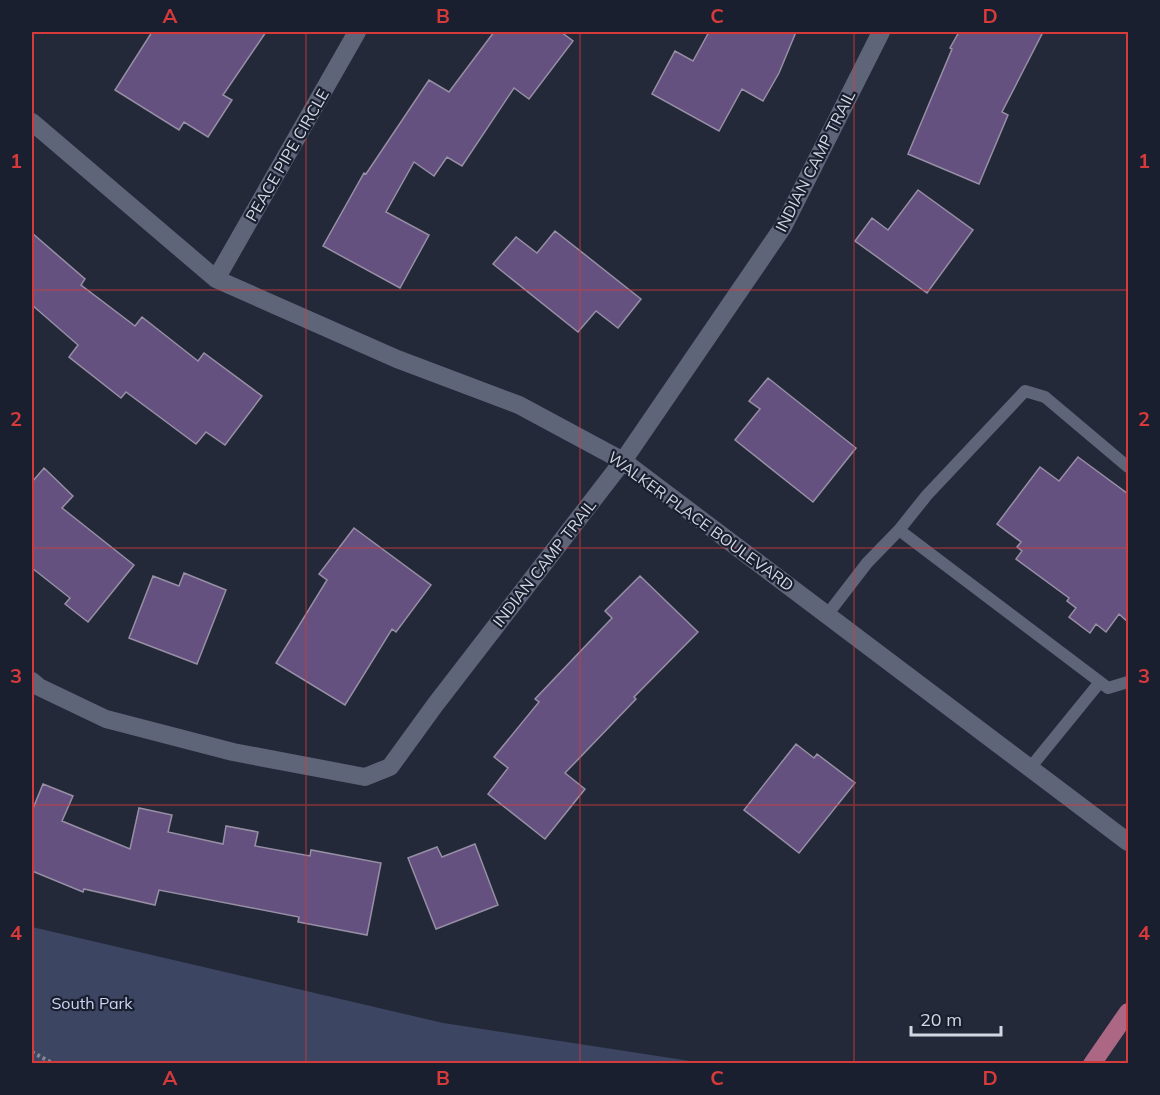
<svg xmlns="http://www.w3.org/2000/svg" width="1160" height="1095" font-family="Mulish,sans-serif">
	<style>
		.green { fill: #3c4561 }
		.building { fill: #64517f; stroke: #978fa5; stroke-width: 1.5 }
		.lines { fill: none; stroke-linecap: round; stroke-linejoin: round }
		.path { stroke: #828694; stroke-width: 4; stroke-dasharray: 3 3; stroke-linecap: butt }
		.lane { stroke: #5f6579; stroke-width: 12 }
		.street { stroke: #5f6579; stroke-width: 18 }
		.primary { stroke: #ab6784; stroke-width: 18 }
		.grid { fill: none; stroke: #d63a3b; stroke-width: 1.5; stroke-opacity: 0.55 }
		.labels { text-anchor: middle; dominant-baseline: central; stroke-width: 4.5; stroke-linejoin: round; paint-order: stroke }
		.street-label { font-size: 16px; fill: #d3d7e2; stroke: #1a1f30 }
		.park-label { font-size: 16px; fill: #cbd5f3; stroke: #1a1f30 }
		.neatline { fill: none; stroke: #d63a3b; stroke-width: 2 }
		.grid-label { font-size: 20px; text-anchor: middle; font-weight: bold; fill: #d63a3b }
	</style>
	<rect width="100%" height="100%" fill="#24293a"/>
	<!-- green -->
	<path class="green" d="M 32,927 L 443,1023 L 703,1063 L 32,1063 Z"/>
	<!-- building -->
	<path class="building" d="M 152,32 L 266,32 L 223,95 L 232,100 L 208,137 L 184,122 L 179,130 L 115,90 Z
		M 494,32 L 561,32 L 573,41 L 529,99 L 514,88 L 462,166 L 447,157 L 434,176 L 414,162 L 386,212 L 429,235 L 400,288 L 323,246 L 364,173 L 366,174 L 429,80 L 449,92 Z
		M 709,32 L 796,32 L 779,73 L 763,101 L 742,89 L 719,131 L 652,94 L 675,51 L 693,61 Z
		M 959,32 L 1043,32 L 1002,112 L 1008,115 L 979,184 L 908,154 L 952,49 L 950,48 Z
		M 918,190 L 973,230 L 927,293 L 855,241 L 872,218 L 888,230 Z
		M 555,231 L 641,299 L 618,328 L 596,311 L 578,332 L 493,264 L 516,237 L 537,253 Z
		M 32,233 L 85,279 L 81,285 L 135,326 L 142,317 L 198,361 L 204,353 L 262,396 L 225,445 L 206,432 L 196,444 L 126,392 L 121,398 L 69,357 L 78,345 L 32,305 Z
		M 768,378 L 856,448 L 813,502 L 735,440 L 760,409 L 749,401 Z
		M 1078,457 L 1128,494 L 1128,622 L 1119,614 L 1106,632 L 1096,624 L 1090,633 L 1069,617 L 1076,608 L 1067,601 L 1069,598 L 1016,559 L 1022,551 L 1017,547 L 1021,542 L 997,524 L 1040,467 L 1059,481 Z
		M 44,468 L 73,496 L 62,508 L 134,565 L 88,622 L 65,604 L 70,598 L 32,568 L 32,482 Z
		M 354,528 L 431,585 L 396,632 L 392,629 L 345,705 L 276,663 L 327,580 L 319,574 Z
		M 184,573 L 226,590 L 197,664 L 129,638 L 153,576 L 179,586 Z
		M 640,576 L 698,632 L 634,697 L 636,699 L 565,773 L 585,789 L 545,839 L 488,794 L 508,768 L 494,757 L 539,702 L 535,699 L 612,618 L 605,611 Z
		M 796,744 L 814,758 L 817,754 L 855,783 L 799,853 L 744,810 Z
		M 43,784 L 73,796 L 62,821 L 130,849 L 139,808 L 172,815 L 168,832 L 223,844 L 226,826 L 258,832 L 255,846 L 310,856 L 311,850 L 381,863 L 367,935 L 298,922 L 299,917 L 159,890 L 155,905 L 84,889 L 83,892 L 32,871 L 32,811 Z
		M 475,844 L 498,905 L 436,929 L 408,858 L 437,847 L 442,857 Z"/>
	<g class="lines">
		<!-- path -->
		<path class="path" d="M 32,1052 L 54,1064"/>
		<!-- lane -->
		<path class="lane" d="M 1128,467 L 1045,397 L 1025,391 L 927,495 L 899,530 L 1108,688 L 1128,682
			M 827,615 L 867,563 L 899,530
			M 1030,768 L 1100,682"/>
		<!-- street -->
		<path class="street" d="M 32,122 L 216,279 L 397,359 L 519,405 L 623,461 L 1128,842
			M 216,279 L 357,32
			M 32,681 L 39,687 L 106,719 L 233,752 L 365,777 L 390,767 L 435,705 L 623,461 L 783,227 L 881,32"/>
		<!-- primary -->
		<path class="primary" d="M 1092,1064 L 1128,1012"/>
	</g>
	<!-- grid -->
	<path class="grid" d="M 306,32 L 306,1064M 580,32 L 580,1064M 854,32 L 854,1064M 32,290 L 1128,290M 32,548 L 1128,548M 32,805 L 1128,805"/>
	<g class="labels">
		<!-- street labels -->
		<g class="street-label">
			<text transform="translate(287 155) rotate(-60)">PEACE PIPE CIRCLE</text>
			<text transform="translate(815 161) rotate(-63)">INDIAN CAMP TRAIL</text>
			<text transform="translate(701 521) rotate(36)">WALKER PLACE BOULEVARD</text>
			<text transform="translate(544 563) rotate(-52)">INDIAN CAMP TRAIL</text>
		</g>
		<!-- park labels -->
		<g class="park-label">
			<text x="92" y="1003">South Park</text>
		</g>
	</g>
	<!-- border -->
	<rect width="1160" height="1095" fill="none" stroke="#1a1f30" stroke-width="66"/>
	<!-- scale -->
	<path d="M911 1026v9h90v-9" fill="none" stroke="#d3d7e2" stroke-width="3"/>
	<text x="920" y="1026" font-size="18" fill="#d3d7e2" stroke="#1a1f30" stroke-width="4.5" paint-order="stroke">20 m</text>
	<rect x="33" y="33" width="1094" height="1029" class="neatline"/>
	<g class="grid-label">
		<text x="170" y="23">A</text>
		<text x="443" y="23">B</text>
		<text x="717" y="23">C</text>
		<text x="990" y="23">D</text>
		<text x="16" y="168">1</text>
		<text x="1144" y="168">1</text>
		<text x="16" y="426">2</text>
		<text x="1144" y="426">2</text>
		<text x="16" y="683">3</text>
		<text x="1144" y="683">3</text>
		<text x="16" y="940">4</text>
		<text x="1144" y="940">4</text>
		<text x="170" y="1085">A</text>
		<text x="443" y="1085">B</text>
		<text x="717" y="1085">C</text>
		<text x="990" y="1085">D</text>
	</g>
</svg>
